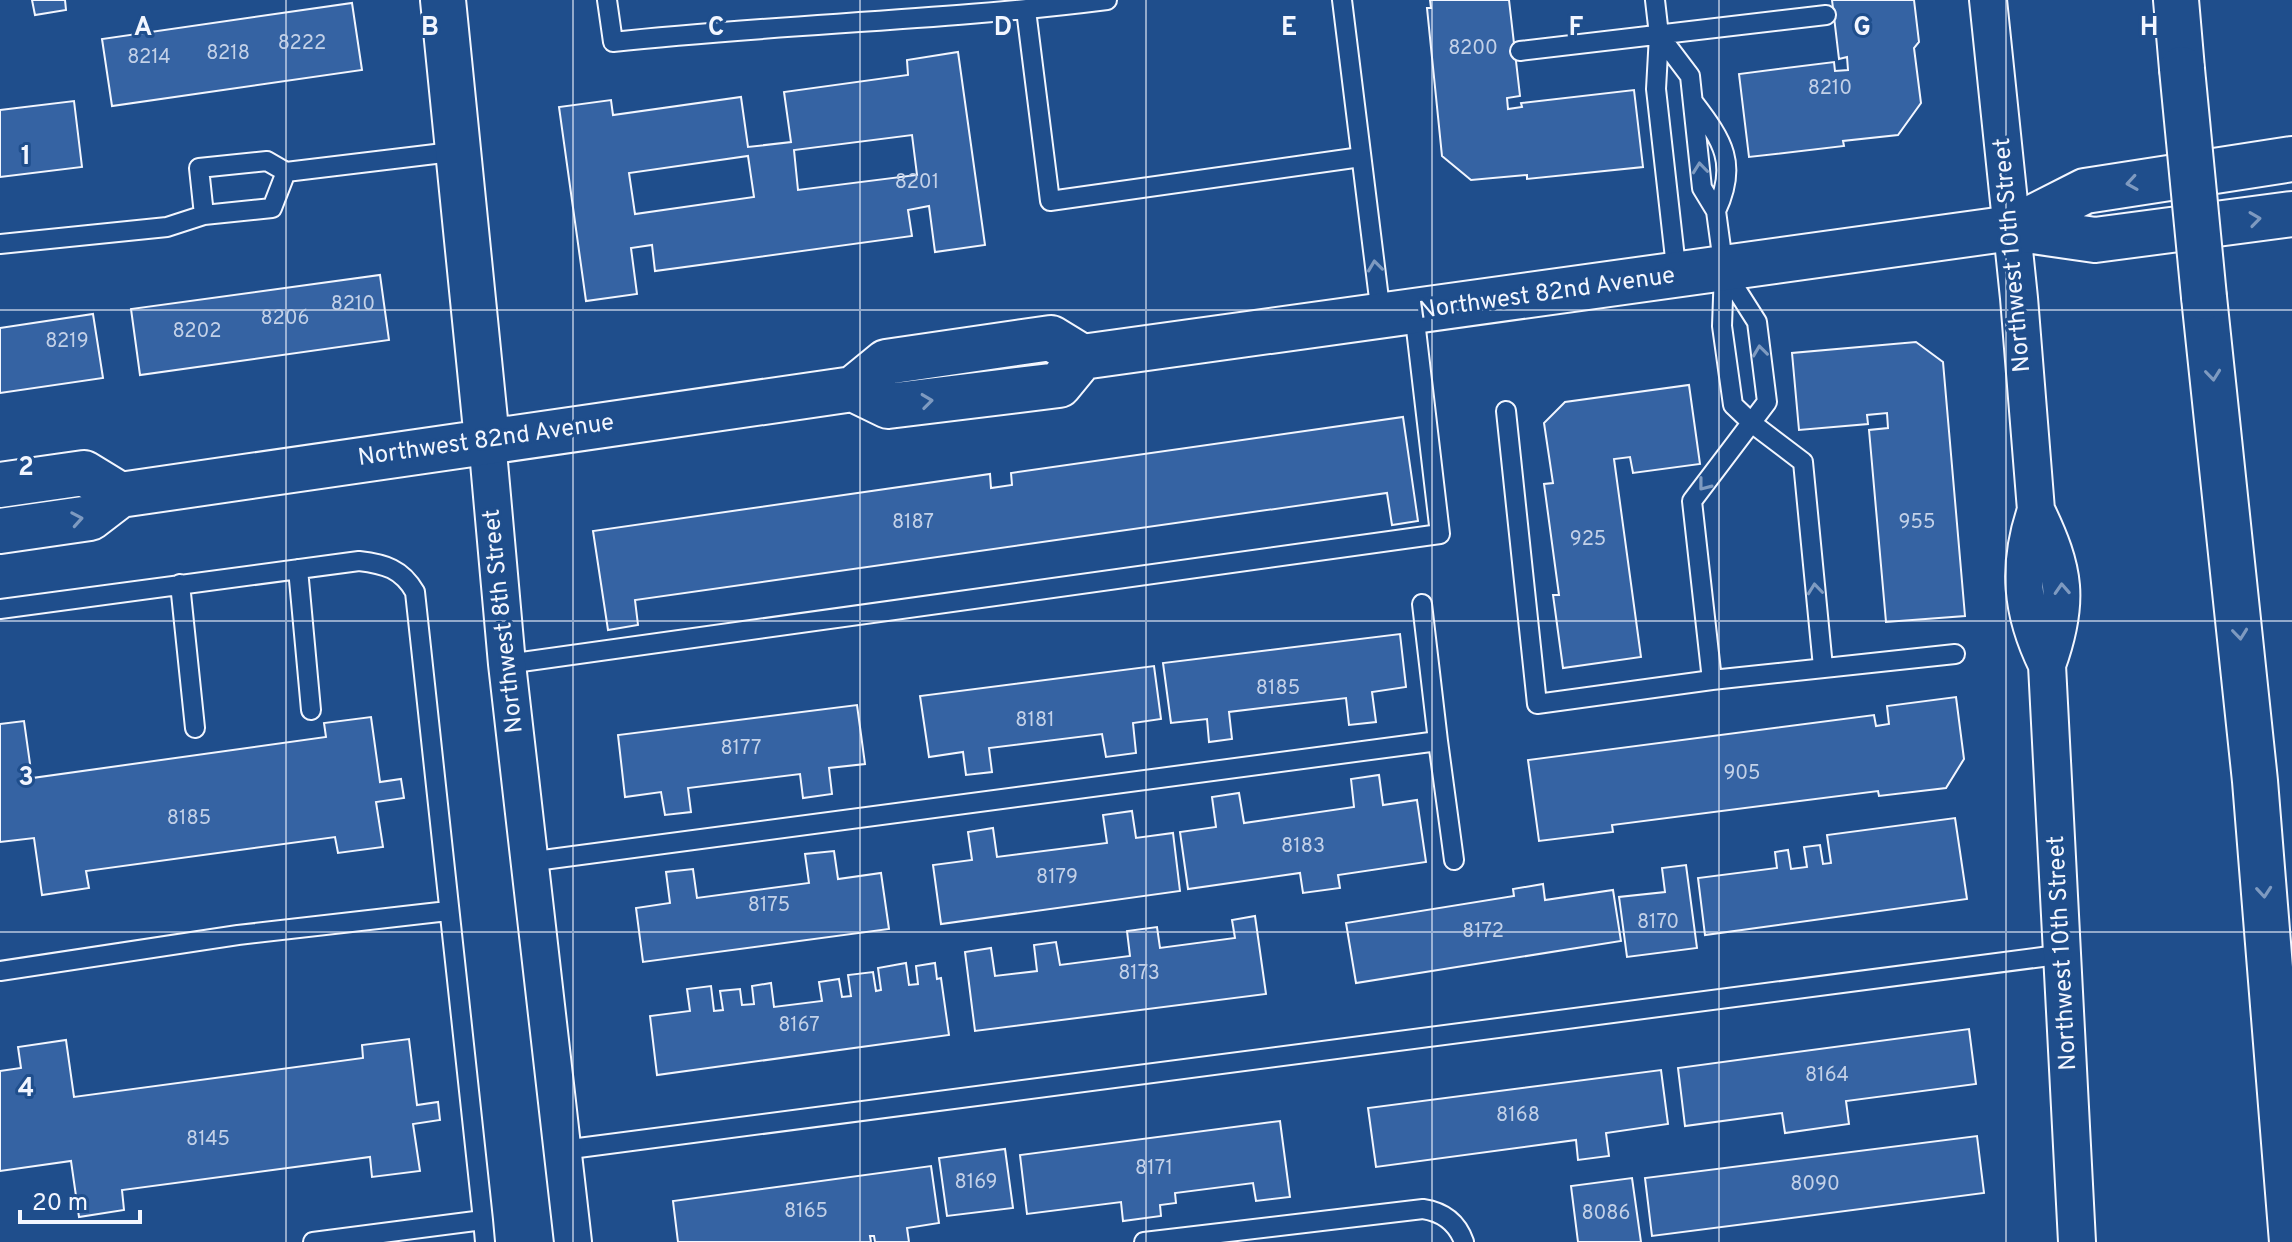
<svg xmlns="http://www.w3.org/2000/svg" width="2292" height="1242" font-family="Overpass,sans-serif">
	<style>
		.building { fill: #3563a3; stroke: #f2f6ff; stroke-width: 2; fill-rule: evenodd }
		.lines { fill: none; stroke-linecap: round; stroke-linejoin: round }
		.lane-casing { stroke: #f2f6ff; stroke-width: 22 }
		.street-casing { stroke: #f2f6ff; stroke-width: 40 }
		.secondary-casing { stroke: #f2f6ff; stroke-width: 48 }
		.highway-casing { stroke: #f2f6ff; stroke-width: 48 }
		.lane { stroke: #1f4e8c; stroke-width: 18 }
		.street { stroke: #1f4e8c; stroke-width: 36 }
		.secondary { stroke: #1f4e8c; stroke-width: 44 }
		.highway { stroke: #1f4e8c; stroke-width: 44 }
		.highway-bridge-casing { stroke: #f2f6ff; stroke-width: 48; stroke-linecap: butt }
		.highway-bridge { stroke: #1f4e8c; stroke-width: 44 }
		.oneway { stroke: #7e9ac0 }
		.grid { fill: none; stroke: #f2f6ff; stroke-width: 2; stroke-opacity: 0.55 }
		.labels { text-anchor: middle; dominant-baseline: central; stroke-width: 6; stroke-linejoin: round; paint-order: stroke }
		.number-label { font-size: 20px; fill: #c3d1e8 }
		.street-label { font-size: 24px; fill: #f2f6ff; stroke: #1f4e8c }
		.grid-label { font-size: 26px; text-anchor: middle; font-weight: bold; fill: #f2f6ff; stroke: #1f4e8c; stroke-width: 6; stroke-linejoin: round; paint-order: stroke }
	</style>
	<rect width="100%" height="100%" fill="#1f4e8c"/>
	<!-- building -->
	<path class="building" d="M 32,0 L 65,0 L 66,10 L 35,15 Z
		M 1430,0 L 1509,0 L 1520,96 L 1507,98 L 1508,109 L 1522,107 L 1521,103 L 1634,90 L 1643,167 L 1527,179 L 1527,175 L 1471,180 L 1442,156 L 1427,8 L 1431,8 Z
		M 1832,0 L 1914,0 L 1919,42 L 1914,48 L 1921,103 L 1898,135 L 1843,141 L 1844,146 L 1749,157 L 1739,74 L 1834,62 L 1835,71 L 1848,70 L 1847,57 L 1839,59 Z
		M 352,3 L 362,70 L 112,106 L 102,39 Z
		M 958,52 L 985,245 L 935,252 L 929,206 L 908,210 L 912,236 L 655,271 L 652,245 L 631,248 L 637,294 L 586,301 L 559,107 L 611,100 L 613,115 L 741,97 L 748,147 L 791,142 L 784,92 L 908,75 L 907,60 ZM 912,135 L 917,175 L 798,190 L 794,150 ZM 748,156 L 754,197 L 635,214 L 629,173 Z
		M 74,101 L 82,167 L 0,177 L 0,110 Z
		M 380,275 L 389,340 L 140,375 L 131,309 Z
		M 93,314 L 103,378 L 0,393 L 0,328 Z
		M 1916,342 L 1943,362 L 1965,616 L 1886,622 L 1869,430 L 1888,428 L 1887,413 L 1867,415 L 1868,424 L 1799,430 L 1792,353 Z
		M 1689,385 L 1700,464 L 1633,473 L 1630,457 L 1614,459 L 1641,657 L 1563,668 L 1553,595 L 1559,595 L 1544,484 L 1553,483 L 1544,423 L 1565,402 Z
		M 1403,417 L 1418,521 L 1392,525 L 1387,493 L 635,600 L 638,625 L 608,630 L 593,531 L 990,474 L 991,488 L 1012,485 L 1011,473 Z
		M 1400,634 L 1406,687 L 1372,692 L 1376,722 L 1349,725 L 1346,698 L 1229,712 L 1232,739 L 1209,742 L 1207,719 L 1171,723 L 1163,663 Z
		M 1154,666 L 1161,719 L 1133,723 L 1136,753 L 1106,757 L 1102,734 L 989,748 L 992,772 L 966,775 L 963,752 L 929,757 L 920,696 Z
		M 1956,697 L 1964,759 L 1946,788 L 1879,796 L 1878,791 L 1612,825 L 1613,832 L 1539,841 L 1528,760 L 1874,715 L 1876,726 L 1889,724 L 1887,706 Z
		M 857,705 L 865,764 L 829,768 L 832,794 L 803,798 L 800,774 L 688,788 L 691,812 L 665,815 L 661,792 L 625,797 L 618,735 Z
		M 371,717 L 380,782 L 401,779 L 404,798 L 376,802 L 383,847 L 338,853 L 335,837 L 86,871 L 89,888 L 42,895 L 34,838 L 0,842 L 0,724 L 24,721 L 32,778 L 326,737 L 324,723 Z
		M 1379,775 L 1383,805 L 1417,800 L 1426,862 L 1338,875 L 1340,888 L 1303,893 L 1300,873 L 1188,889 L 1180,832 L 1216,827 L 1212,797 L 1239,793 L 1244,823 L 1354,807 L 1351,779 Z
		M 1132,811 L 1136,838 L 1173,833 L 1180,891 L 941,924 L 933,865 L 972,860 L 968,832 L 993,828 L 997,857 L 1107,843 L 1103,815 Z
		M 1955,818 L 1967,899 L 1705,935 L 1698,878 L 1777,868 L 1775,852 L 1788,850 L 1791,869 L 1807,867 L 1804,847 L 1820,845 L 1823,864 L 1831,863 L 1827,835 Z
		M 834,851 L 838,879 L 881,873 L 889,929 L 643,962 L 636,908 L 670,903 L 666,872 L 693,869 L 697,898 L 809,883 L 805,854 Z
		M 1686,865 L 1697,948 L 1627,957 L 1619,897 L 1665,892 L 1662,868 Z
		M 1543,884 L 1545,900 L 1613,890 L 1621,941 L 1356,983 L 1346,923 L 1514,896 L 1513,889 Z
		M 1255,916 L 1266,994 L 975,1031 L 965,952 L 991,948 L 995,976 L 1037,971 L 1034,945 L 1056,942 L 1060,965 L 1130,956 L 1127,931 L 1157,927 L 1160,948 L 1235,938 L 1232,920 Z
		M 906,963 L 909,985 L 918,984 L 916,966 L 935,963 L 937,979 L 941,978 L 949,1035 L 657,1075 L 650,1016 L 690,1011 L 687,989 L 711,986 L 714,1011 L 723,1010 L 720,991 L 740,989 L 742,1005 L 754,1004 L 752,986 L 771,983 L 774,1007 L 822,1001 L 819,982 L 839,979 L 842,997 L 851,996 L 848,975 L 873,972 L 876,991 L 881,990 L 878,968 Z
		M 1969,1029 L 1976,1084 L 1846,1101 L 1849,1124 L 1785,1133 L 1782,1113 L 1685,1126 L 1678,1068 Z
		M 409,1039 L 417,1105 L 438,1102 L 440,1120 L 413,1124 L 420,1171 L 372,1177 L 370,1157 L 122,1190 L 124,1210 L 79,1217 L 71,1161 L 0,1171 L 0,1071 L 21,1068 L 18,1047 L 66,1040 L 74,1097 L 363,1058 L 362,1045 Z
		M 1661,1070 L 1668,1124 L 1606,1133 L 1609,1156 L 1578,1160 L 1576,1140 L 1376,1167 L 1368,1108 Z
		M 1280,1121 L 1290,1197 L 1256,1201 L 1253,1183 L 1175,1193 L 1176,1203 L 1160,1205 L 1161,1216 L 1123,1221 L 1121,1202 L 1027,1214 L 1020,1155 Z
		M 1977,1136 L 1984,1193 L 1652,1236 L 1645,1178 Z
		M 1005,1149 L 1013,1208 L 947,1216 L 939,1158 Z
		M 931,1166 L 939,1223 L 907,1228 L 909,1242 L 875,1242 L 874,1236 L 870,1236 L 871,1242 L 678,1242 L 673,1201 Z
		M 1632,1178 L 1641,1242 L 1578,1242 L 1571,1186 Z"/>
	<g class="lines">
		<!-- lane casing -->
		<g class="lane-casing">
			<path id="lane" d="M 607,0 L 613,42 C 777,24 943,21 1107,0
				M 1342,0 L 1381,315
				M 1655,0 L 1659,35 L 1656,89 L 1677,276
				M 1026,10 L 1050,201 L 1361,157
				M 1659,35 L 1690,76 L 1702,188 L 1716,211 L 1724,270 L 1722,326 L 1733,405 L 1753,424 L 1803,462 L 1823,667
				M 1520,51 L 1826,15
				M 1694,103 C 1723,141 1738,164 1716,211
				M 286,172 L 460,151
				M 0,244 L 167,227 L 204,215 L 272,208 L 286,172 L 267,161 L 199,168 L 204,215
				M 1506,411 L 1537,704 L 1712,680 L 1955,654
				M 298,569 L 311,710
				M 180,584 L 195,728
				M 0,609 L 359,561 C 385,564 402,569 415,592 L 483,1220
				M 507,664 L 1440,534 L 1414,312
				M 1712,680 L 1692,501 L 1767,402 L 1757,322 L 1724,270
				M 1438,741 L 1454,860
				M 528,862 L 1438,741 L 1422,604
				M 0,971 L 238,935 L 448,911
				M 563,1150 L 2065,954
				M 313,1242 L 483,1220 L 485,1242
				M 1144,1242 L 1423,1209 C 1443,1212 1457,1222 1464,1242"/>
		</g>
		<!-- street casing -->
		<g class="street-casing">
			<path id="street" d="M 1988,0 L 2019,298 L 2036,510 C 2065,570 2070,601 2047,665 L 2077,1242
				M 487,440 L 507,664 L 573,1242
				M 2036,510 C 2017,566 2021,612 2047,665"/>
		</g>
		<!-- secondary casing -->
		<g class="secondary-casing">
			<path id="secondary" d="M 443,0 L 487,440
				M 2012,228 L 2085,191 L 2292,159
				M 1082,357 L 2012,228 L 2095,240 L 2292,214
				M 0,485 L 84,473 L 120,495 L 90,518 L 0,531
				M 120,495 L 853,389 L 886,362 L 1051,338 L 1082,357 L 1059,385 L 888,406 L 853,389"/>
		</g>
		<!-- highway casing -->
		<g class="highway-casing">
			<path id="highway" d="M 2176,0 L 2182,69
				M 2204,297 L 2255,781 L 2292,1242"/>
		</g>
		<!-- lane -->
		<use href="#lane" class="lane"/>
		<!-- street -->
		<use href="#street" class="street"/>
		<!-- secondary -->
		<use href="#secondary" class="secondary"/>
		<!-- highway -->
		<use href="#highway" class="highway"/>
		<!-- highway-bridge casing -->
		<g class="highway-bridge-casing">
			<path id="highway-bridge" d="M 2182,69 L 2204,297"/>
		</g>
		<!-- highway-bridge -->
		<use href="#highway-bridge" class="highway-bridge"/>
	</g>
	<!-- one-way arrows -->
	<defs><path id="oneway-chevron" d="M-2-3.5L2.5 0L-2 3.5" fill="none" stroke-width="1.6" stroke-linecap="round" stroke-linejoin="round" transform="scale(2)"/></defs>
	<g class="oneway">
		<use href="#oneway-chevron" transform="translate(1700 168) rotate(-96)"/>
		<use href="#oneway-chevron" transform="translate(2132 183) rotate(171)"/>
		<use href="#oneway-chevron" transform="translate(2255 219) rotate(-8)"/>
		<use href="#oneway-chevron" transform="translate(1375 266) rotate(-97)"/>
		<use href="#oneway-chevron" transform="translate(1760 351) rotate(-97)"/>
		<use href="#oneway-chevron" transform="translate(2213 375) rotate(84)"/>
		<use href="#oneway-chevron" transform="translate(927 401) rotate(-7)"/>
		<use href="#oneway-chevron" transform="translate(1704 485) rotate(128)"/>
		<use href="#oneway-chevron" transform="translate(77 519) rotate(-10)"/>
		<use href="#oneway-chevron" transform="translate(1815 589) rotate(-96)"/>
		<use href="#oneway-chevron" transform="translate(2062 589) rotate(-93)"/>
		<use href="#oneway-chevron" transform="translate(2240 634) rotate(84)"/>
		<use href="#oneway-chevron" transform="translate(2264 892) rotate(85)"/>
	</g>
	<!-- grid -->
	<path class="grid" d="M 286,0 L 286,1242M 573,0 L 573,1242M 860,0 L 860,1242M 1146,0 L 1146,1242M 1432,0 L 1432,1242M 1719,0 L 1719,1242M 2006,0 L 2006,1242M 0,310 L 2292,310M 0,621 L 2292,621M 0,932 L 2292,932"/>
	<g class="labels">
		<!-- number labels -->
		<g class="number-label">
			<text x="302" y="44">8222</text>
			<text x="1473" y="49">8200</text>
			<text x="228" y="54">8218</text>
			<text x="149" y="58">8214</text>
			<text x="1830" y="89">8210</text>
			<text x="917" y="183">8201</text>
			<text x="353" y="305">8210</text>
			<text x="285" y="319">8206</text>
			<text x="197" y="332">8202</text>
			<text x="67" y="342">8219</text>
			<text x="913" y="523">8187</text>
			<text x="1917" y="523">955</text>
			<text x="1588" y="540">925</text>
			<text x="1278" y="689">8185</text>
			<text x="1035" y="721">8181</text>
			<text x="741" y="749">8177</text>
			<text x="1742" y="774">905</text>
			<text x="189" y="819">8185</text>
			<text x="1303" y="847">8183</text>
			<text x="1057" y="878">8179</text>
			<text x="769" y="906">8175</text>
			<text x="1658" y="923">8170</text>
			<text x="1483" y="932">8172</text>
			<text x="1139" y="974">8173</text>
			<text x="799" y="1026">8167</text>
			<text x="1827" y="1076">8164</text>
			<text x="1518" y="1116">8168</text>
			<text x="208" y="1140">8145</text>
			<text x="1154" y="1169">8171</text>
			<text x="976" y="1183">8169</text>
			<text x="1815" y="1185">8090</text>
			<text x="806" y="1212">8165</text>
			<text x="1606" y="1214">8086</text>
		</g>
		<!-- street labels -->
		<g class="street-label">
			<text transform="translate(2013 255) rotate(-95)">Northwest 10th Street</text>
			<text transform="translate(1547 294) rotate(-8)">Northwest 82nd Avenue</text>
			<text transform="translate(486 441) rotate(-8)">Northwest 82nd Avenue</text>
			<text transform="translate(504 621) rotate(-96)">Northwest 8th Street</text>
			<text transform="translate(2063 953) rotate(-93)">Northwest 10th Street</text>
		</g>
	</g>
	<g class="grid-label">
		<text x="143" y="35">A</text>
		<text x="430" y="35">B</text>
		<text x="716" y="35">C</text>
		<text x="1003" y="35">D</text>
		<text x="1289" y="35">E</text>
		<text x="1576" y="35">F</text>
		<text x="1862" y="35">G</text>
		<text x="2149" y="35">H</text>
		<text x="26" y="164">1</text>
		<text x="26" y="475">2</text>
		<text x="26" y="785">3</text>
		<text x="26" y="1096">4</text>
	</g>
	<!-- scale -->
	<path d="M20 1210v12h120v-12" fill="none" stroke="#f2f6ff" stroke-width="4"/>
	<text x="32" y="1210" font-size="24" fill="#f2f6ff" stroke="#1f4e8c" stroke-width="6" paint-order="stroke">20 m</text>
</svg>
